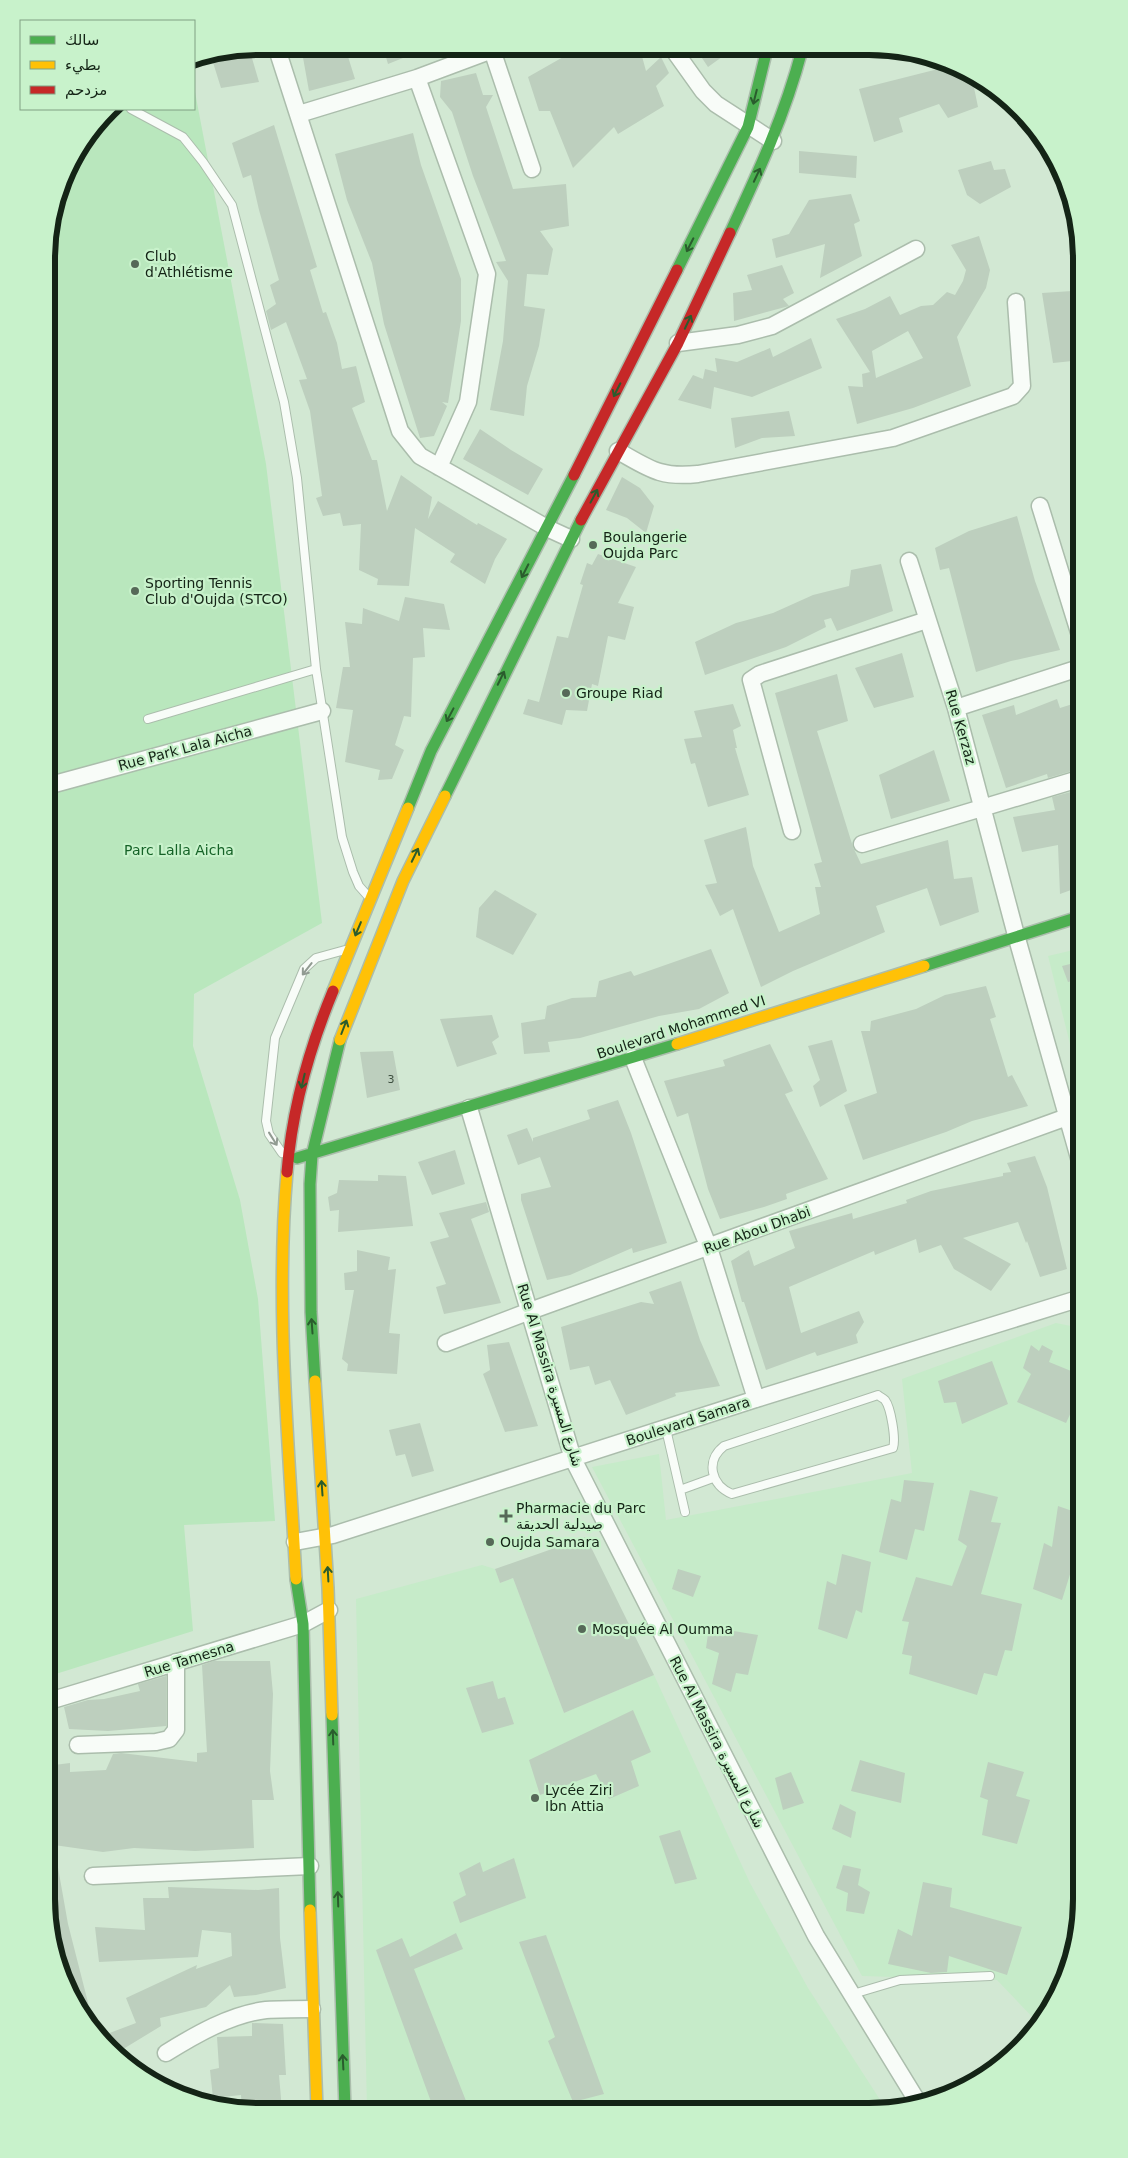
<svg xmlns="http://www.w3.org/2000/svg" width="1128" height="2158" font-family="'DejaVu Sans','Noto Naskh Arabic',sans-serif">
	<style>
		.built { fill: #c6ebc9 }
		.green { fill: #b9e7bd }
		.building { fill: #bdcfbe; fill-rule: evenodd }
		.lines { fill: none; stroke-linecap: round; stroke-linejoin: round }
		.lane-casing { stroke: #abbdac; stroke-width: 10 }
		.street-casing { stroke: #abbdac; stroke-width: 19 }
		.fast-casing { stroke: #abbdac; stroke-width: 14 }
		.slow-casing { stroke: #abbdac; stroke-width: 14 }
		.jam-casing { stroke: #abbdac; stroke-width: 14 }
		.lane { stroke: #f8fcf8; stroke-width: 8 }
		.street { stroke: #f8fcf8; stroke-width: 16 }
		.fast { stroke: #4caf50; stroke-width: 11 }
		.slow { stroke: #ffc107; stroke-width: 11 }
		.jam { stroke: #c62828; stroke-width: 11 }
		.oneway { stroke: #2a5c2d }
		.oneway2 { stroke: #919b92 }
		.poi-dot { fill: #566958; stroke: #c8f2cb; stroke-width: 2 }
		.labels { text-anchor: middle; dominant-baseline: central; stroke-width: 4.5; stroke-linejoin: round; paint-order: stroke }
		.number-label { font-size: 11px; fill: #3e4f40 }
		.poi-label { font-size: 14px; fill: #142416; stroke: #c8f2cb; text-anchor: start }
		.street-label { font-size: 14px; fill: #142416; stroke: #c8f2cb }
		.park-label { font-size: 14px; fill: #156227; stroke: #c8f2cb }
		.rim { fill: none; stroke: #142416; stroke-width: 6 }
	</style>
	<rect width="100%" height="100%" fill="#d2e8d3"/>
	<!-- built -->
	<path class="built" d="M 1082,948 L 1082,1092 L 1048,956 Z
		M 1056,1323 L 1081,1328 L 1081,1914 L 1066,1980 L 1040,2025 L 997,1980 L 862,1976 L 592,1467 L 659,1454 L 666,1520 L 912,1473 L 902,1379 Z
		M 482,1565 L 495,1569 L 500,1583 L 513,1578 L 564,1713 L 654,1675 L 750,1883 L 808,1988 L 886,2109 L 869,2112 L 367,2110 L 356,1599 Z"/>
	<!-- green -->
	<path class="green" d="M 194,87 L 266,464 L 322,923 L 194,994 L 193,1046 L 240,1200 L 258,1299 L 275,1521 L 184,1525 L 193,1631 L 46,1677 L 48,231 L 68,164 L 111,109 L 194,109 Z"/>
	<!-- building -->
	<path class="building" d="M 316,47 L 345,47 L 355,79 L 309,91 L 302,52 Z
		M 383,47 L 428,47 L 428,48 L 388,64 Z
		M 249,48 L 259,82 L 221,88 L 211,56 Z
		M 579,48 L 640,49 L 646,71 L 661,57 L 669,73 L 656,86 L 664,106 L 618,134 L 614,127 L 573,168 L 550,111 L 539,111 L 528,77 Z
		M 696,49 L 733,49 L 708,67 Z
		M 954,65 L 971,73 L 978,107 L 948,118 L 939,104 L 899,118 L 903,132 L 874,142 L 859,89 Z
		M 476,73 L 483,95 L 493,95 L 486,107 L 513,189 L 566,184 L 569,226 L 540,231 L 553,249 L 548,275 L 527,274 L 524,306 L 545,309 L 539,346 L 527,386 L 524,416 L 490,410 L 503,341 L 508,281 L 496,262 L 506,261 L 473,176 L 452,112 L 440,97 L 441,81 Z
		M 274,125 L 317,267 L 310,270 L 323,313 L 326,312 L 337,343 L 342,369 L 356,366 L 365,402 L 352,408 L 372,460 L 377,460 L 387,511 L 401,475 L 432,497 L 428,519 L 438,501 L 477,525 L 478,523 L 507,539 L 495,559 L 485,584 L 450,562 L 455,554 L 415,528 L 409,586 L 377,585 L 378,579 L 359,570 L 361,524 L 343,526 L 340,513 L 323,516 L 316,498 L 322,496 L 310,411 L 299,380 L 307,379 L 286,322 L 271,330 L 266,311 L 276,304 L 270,285 L 279,280 L 259,210 L 251,175 L 243,178 L 232,143 Z
		M 413,133 L 421,165 L 461,279 L 461,321 L 448,403 L 442,402 L 447,406 L 434,436 L 420,438 L 384,324 L 372,263 L 347,200 L 335,154 Z
		M 799,151 L 857,156 L 856,178 L 799,173 Z
		M 991,161 L 994,170 L 1005,169 L 1011,187 L 980,204 L 967,195 L 958,170 Z
		M 851,194 L 860,221 L 854,224 L 862,256 L 820,278 L 825,244 L 776,258 L 772,239 L 789,234 L 809,200 Z
		M 979,236 L 990,270 L 986,288 L 957,337 L 971,386 L 913,408 L 857,424 L 848,386 L 863,387 L 862,374 L 870,372 L 836,319 L 865,309 L 890,296 L 900,315 L 921,306 L 933,305 L 947,292 L 955,295 L 963,281 L 966,270 L 951,245 ZM 908,331 L 923,358 L 876,378 L 872,351 Z
		M 782,265 L 794,293 L 783,299 L 789,306 L 734,321 L 733,293 L 752,290 L 747,275 Z
		M 1072,291 L 1082,329 L 1082,360 L 1053,363 L 1042,293 Z
		M 811,338 L 822,368 L 752,397 L 714,387 L 711,409 L 678,400 L 693,375 L 703,379 L 705,369 L 717,372 L 715,358 L 737,362 L 770,348 L 773,357 Z
		M 789,411 L 795,436 L 762,438 L 735,448 L 731,418 Z
		M 480,429 L 511,450 L 543,469 L 528,495 L 463,459 Z
		M 622,477 L 640,488 L 654,506 L 646,533 L 627,518 L 606,510 Z
		M 1017,516 L 1035,581 L 1060,650 L 1011,661 L 976,672 L 949,568 L 940,570 L 935,548 L 969,531 Z
		M 598,554 L 636,567 L 618,603 L 634,607 L 625,640 L 608,636 L 598,686 L 592,684 L 587,711 L 566,710 L 562,725 L 523,714 L 528,699 L 539,702 L 557,636 L 568,638 L 583,585 L 580,584 L 587,563 L 592,565 Z
		M 881,564 L 893,611 L 837,631 L 831,618 L 824,620 L 826,627 L 786,647 L 705,675 L 695,642 L 736,623 L 773,613 L 813,595 L 849,586 L 851,570 Z
		M 405,597 L 444,604 L 450,630 L 423,628 L 425,657 L 413,658 L 411,717 L 404,716 L 395,745 L 404,750 L 392,779 L 378,780 L 380,770 L 345,762 L 353,710 L 336,708 L 343,667 L 350,667 L 345,622 L 362,624 L 363,608 L 399,621 Z
		M 902,653 L 914,697 L 874,708 L 855,668 Z
		M 837,674 L 848,721 L 817,731 L 853,847 L 861,864 L 948,840 L 954,879 L 972,877 L 979,912 L 940,926 L 927,888 L 876,906 L 885,932 L 793,971 L 761,987 L 733,909 L 720,916 L 705,885 L 717,883 L 704,840 L 746,827 L 753,866 L 779,932 L 820,914 L 815,887 L 821,887 L 814,864 L 822,862 L 775,693 Z
		M 1057,699 L 1060,708 L 1082,701 L 1082,768 L 1048,778 L 1047,774 L 1006,788 L 982,715 L 1014,705 L 1016,715 Z
		M 733,704 L 741,726 L 733,730 L 737,748 L 735,748 L 749,795 L 708,807 L 695,763 L 691,764 L 684,739 L 702,737 L 694,711 Z
		M 934,750 L 950,801 L 891,819 L 879,775 Z
		M 1082,789 L 1082,886 L 1060,894 L 1058,845 L 1022,852 L 1013,817 L 1055,810 L 1052,797 Z
		M 495,890 L 537,914 L 513,955 L 476,937 L 479,908 Z
		M 711,949 L 729,993 L 699,1009 L 659,1016 L 580,1038 L 548,1042 L 550,1052 L 524,1054 L 521,1023 L 545,1019 L 547,1006 L 572,998 L 596,997 L 599,981 L 631,971 L 634,976 Z
		M 1082,961 L 1082,978 L 1068,982 L 1062,966 Z
		M 986,986 L 996,1017 L 990,1019 L 1008,1077 L 1012,1075 L 1028,1106 L 972,1121 L 946,1132 L 863,1160 L 844,1105 L 877,1093 L 861,1031 L 870,1031 L 871,1021 L 916,1009 L 945,995 Z
		M 492,1015 L 499,1037 L 492,1042 L 497,1054 L 457,1067 L 440,1019 Z
		M 832,1040 L 847,1091 L 820,1107 L 813,1086 L 820,1080 L 808,1046 Z
		M 770,1044 L 793,1091 L 785,1094 L 828,1179 L 786,1194 L 787,1199 L 764,1207 L 720,1219 L 708,1189 L 688,1113 L 677,1117 L 664,1081 L 725,1066 L 723,1060 Z
		M 393,1051 L 400,1090 L 367,1098 L 360,1052 Z
		M 618,1100 L 631,1133 L 667,1243 L 633,1253 L 632,1248 L 570,1275 L 547,1280 L 521,1200 L 521,1194 L 551,1187 L 540,1157 L 518,1165 L 507,1135 L 527,1128 L 533,1142 L 533,1138 L 590,1119 L 587,1110 Z
		M 455,1150 L 465,1184 L 432,1195 L 418,1162 Z
		M 1035,1156 L 1047,1187 L 1067,1269 L 1040,1277 L 1027,1241 L 1026,1243 L 1018,1222 L 963,1238 L 1011,1264 L 991,1291 L 954,1269 L 941,1245 L 919,1253 L 916,1239 L 875,1255 L 874,1251 L 789,1287 L 801,1333 L 859,1311 L 864,1322 L 856,1335 L 858,1343 L 817,1356 L 815,1352 L 766,1370 L 744,1302 L 742,1302 L 731,1261 L 749,1250 L 754,1266 L 795,1248 L 789,1231 L 852,1213 L 853,1219 L 907,1203 L 906,1200 L 931,1191 L 1003,1176 L 1003,1173 L 1011,1172 L 1007,1163 Z
		M 378,1175 L 406,1176 L 413,1226 L 338,1232 L 339,1210 L 330,1211 L 328,1197 L 337,1193 L 339,1180 L 378,1181 Z
		M 486,1202 L 489,1212 L 471,1219 L 501,1303 L 444,1314 L 436,1287 L 446,1284 L 430,1242 L 449,1237 L 439,1213 Z
		M 357,1250 L 390,1257 L 388,1270 L 396,1269 L 389,1333 L 400,1334 L 397,1374 L 347,1371 L 348,1364 L 342,1359 L 354,1290 L 345,1290 L 344,1273 L 357,1271 Z
		M 681,1281 L 700,1340 L 720,1386 L 675,1393 L 676,1396 L 626,1415 L 610,1380 L 595,1385 L 589,1366 L 570,1370 L 561,1327 L 641,1302 L 654,1304 L 649,1292 Z
		M 509,1342 L 538,1426 L 505,1432 L 483,1374 L 490,1370 L 487,1345 Z
		M 1031,1345 L 1039,1351 L 1042,1345 L 1053,1351 L 1049,1362 L 1076,1373 L 1081,1377 L 1081,1391 L 1066,1423 L 1017,1402 L 1031,1374 L 1023,1368 Z
		M 992,1361 L 1008,1404 L 962,1424 L 956,1402 L 944,1403 L 938,1381 Z
		M 420,1423 L 434,1471 L 412,1477 L 405,1454 L 396,1456 L 389,1430 Z
		M 904,1480 L 934,1483 L 924,1531 L 915,1529 L 907,1560 L 879,1552 L 891,1499 L 901,1502 Z
		M 970,1490 L 998,1497 L 991,1522 L 1001,1523 L 981,1594 L 1022,1604 L 1012,1651 L 1005,1650 L 997,1676 L 984,1673 L 977,1695 L 909,1674 L 912,1656 L 902,1654 L 909,1622 L 902,1621 L 916,1577 L 952,1586 L 967,1546 L 958,1540 Z
		M 1058,1506 L 1081,1514 L 1081,1539 L 1062,1600 L 1033,1589 L 1044,1543 L 1052,1547 Z
		M 586,1537 L 654,1675 L 564,1713 L 513,1578 L 500,1583 L 495,1569 Z
		M 842,1554 L 871,1562 L 862,1613 L 856,1610 L 847,1639 L 818,1629 L 827,1581 L 836,1585 Z
		M 678,1569 L 701,1576 L 693,1597 L 672,1589 Z
		M 709,1627 L 758,1635 L 748,1675 L 736,1673 L 731,1692 L 712,1684 L 719,1653 L 706,1648 Z
		M 214,1661 L 270,1661 L 273,1694 L 270,1771 L 274,1800 L 252,1800 L 254,1848 L 195,1851 L 134,1848 L 103,1852 L 54,1845 L 68,1924 L 94,2026 L 91,2027 L 82,2018 L 57,1967 L 46,1899 L 46,1846 L 53,1845 L 46,1844 L 46,1766 L 70,1763 L 70,1772 L 106,1770 L 113,1754 L 121,1753 L 197,1762 L 197,1753 L 207,1752 L 202,1665 Z
		M 166,1676 L 166,1726 L 108,1731 L 69,1729 L 64,1707 L 88,1700 L 104,1699 L 140,1691 L 138,1684 Z
		M 493,1681 L 498,1699 L 505,1697 L 514,1724 L 482,1733 L 466,1688 Z
		M 633,1710 L 651,1752 L 631,1761 L 639,1786 L 609,1799 L 596,1774 L 540,1795 L 529,1760 Z
		M 860,1760 L 905,1773 L 901,1803 L 851,1791 Z
		M 988,1762 L 1024,1772 L 1016,1796 L 1030,1800 L 1017,1844 L 982,1835 L 988,1800 L 980,1797 Z
		M 791,1772 L 804,1803 L 783,1810 L 775,1778 Z
		M 840,1804 L 856,1812 L 851,1838 L 832,1829 Z
		M 680,1830 L 697,1879 L 675,1884 L 659,1836 Z
		M 514,1858 L 526,1898 L 460,1923 L 453,1902 L 466,1895 L 459,1873 L 480,1862 L 483,1872 Z
		M 843,1865 L 861,1869 L 858,1885 L 870,1892 L 864,1914 L 846,1911 L 848,1893 L 836,1888 Z
		M 923,1882 L 952,1888 L 950,1907 L 1022,1927 L 1007,1975 L 949,1956 L 947,1972 L 931,1973 L 888,1964 L 898,1929 L 912,1936 Z
		M 168,1887 L 258,1890 L 279,1888 L 280,1938 L 286,1988 L 256,1995 L 234,1997 L 230,1985 L 206,2007 L 160,2018 L 161,2026 L 115,2054 L 99,2037 L 136,2023 L 126,1998 L 197,1965 L 196,1969 L 232,1956 L 231,1933 L 202,1930 L 198,1957 L 99,1962 L 95,1927 L 145,1930 L 143,1898 L 169,1898 Z
		M 456,1933 L 463,1949 L 414,1969 L 470,2111 L 434,2110 L 376,1950 L 402,1938 L 410,1957 Z
		M 546,1935 L 604,2094 L 573,2102 L 548,2041 L 555,2037 L 519,1942 Z
		M 252,2023 L 283,2024 L 286,2075 L 279,2075 L 282,2110 L 242,2110 L 241,2095 L 213,2098 L 210,2070 L 219,2068 L 217,2037 L 252,2036 Z"/>
	<g class="lines">
		<!-- lane casing -->
		<g class="lane-casing">
			<path id="lane" d="M 131,109 L 183,137 L 203,162 L 232,205 L 284,402 L 297,478 L 316,669 L 342,837 L 353,872 L 359,886 L 367,895
				M 148,719 L 316,669
				M 282,1153 L 269,1134 L 266,1121 L 275,1038 L 304,969 L 316,958 L 345,950
				M 878,1395 C 880,1397 883,1398 885,1400 C 891,1408 896,1439 893,1448 L 732,1494 C 711,1485 705,1461 724,1446 Z
				M 666,1429 L 685,1512
				M 680,1490 L 713,1478
				M 853,1994 L 900,1980 L 990,1976"/>
		</g>
		<!-- street casing -->
		<g class="street-casing">
			<path id="street" d="M 276,46 L 400,431 L 420,456 L 547,528 L 571,539
				M 673,49 L 703,91 L 716,104 L 773,141
				M 492,50 L 532,169
				M 417,78 L 487,274 L 468,402 L 439,467
				M 299,114 L 417,78 L 492,50 L 491,48
				M 678,343 L 738,335 L 772,326 L 916,249
				M 618,451 C 650,469 660,478 698,474 L 893,438 L 1013,396 L 1022,386 L 1016,302
				M 1040,506 L 1082,642
				M 909,561 L 956,708 L 1016,935 L 1081,1165
				M 956,708 L 1082,667
				M 47,786 L 322,711
				M 792,831 L 751,680 L 760,674 L 927,620
				M 862,844 L 1082,778
				M 633,1058 L 709,1248 L 756,1399
				M 469,1108 L 573,1459 L 816,1936 L 919,2104
				M 446,1343 L 530,1311 L 1067,1117
				M 295,1542 L 333,1535 L 756,1399 L 1081,1298
				M 46,1702 L 303,1624 L 329,1610
				M 78,1745 L 156,1742 L 169,1739 L 176,1730 L 176,1662
				M 93,1876 L 310,1866
				M 166,2053 C 195,2035 231,2014 266,2010 C 281,2009 297,2009 312,2009"/>
		</g>
		<!-- fast casing -->
		<g class="fast-casing">
			<path id="fast" d="M 730,233 C 758,173 785,115 802,50
				M 677,270 L 748,127 L 767,49
				M 445,796 L 581,520
				M 408,808 L 431,751 L 574,475
				M 924,966 L 1082,916
				M 297,1158 L 677,1044
				M 315,1381 L 311,1312 L 310,1184 L 312,1155 L 340,1040
				M 296,1579 L 303,1624 L 310,1910
				M 332,1715 L 345,2110"/>
		</g>
		<!-- slow casing -->
		<g class="slow-casing">
			<path id="slow" d="M 333,991 L 408,808
				M 340,1040 L 403,881 L 445,796
				M 677,1044 L 924,966
				M 287,1172 C 275,1307 289,1444 296,1579
				M 315,1381 L 328,1588 L 332,1715
				M 310,1910 L 317,2110"/>
		</g>
		<!-- jam casing -->
		<g class="jam-casing">
			<path id="jam" d="M 574,475 L 677,270
				M 581,520 L 678,343 L 730,233
				M 287,1172 C 292,1109 309,1049 333,991"/>
		</g>
		<!-- lane -->
		<use href="#lane" class="lane"/>
		<!-- street -->
		<use href="#street" class="street"/>
		<!-- fast -->
		<use href="#fast" class="fast"/>
		<!-- slow -->
		<use href="#slow" class="slow"/>
		<!-- jam -->
		<use href="#jam" class="jam"/>
	</g>
	<!-- one-way arrows -->
	<defs><path id="oneway-shaft" d="M-6 0H5M1.5-3L5.5 0L1.5 3" fill="none" stroke-width="1.6" stroke-linecap="round" stroke-linejoin="round" transform="scale(1.25)"/></defs>
	<g class="oneway">
		<use href="#oneway-shaft" transform="translate(755 97) rotate(104)"/>
		<use href="#oneway-shaft" transform="translate(757 175) rotate(-65)"/>
		<use href="#oneway-shaft" transform="translate(690 245) rotate(117)"/>
		<use href="#oneway-shaft" transform="translate(688 322) rotate(-65)"/>
		<use href="#oneway-shaft" transform="translate(617 390) rotate(117)"/>
		<use href="#oneway-shaft" transform="translate(594 496) rotate(-62)"/>
		<use href="#oneway-shaft" transform="translate(525 571) rotate(117)"/>
		<use href="#oneway-shaft" transform="translate(501 678) rotate(-64)"/>
		<use href="#oneway-shaft" transform="translate(450 715) rotate(118)"/>
		<use href="#oneway-shaft" transform="translate(415 855) rotate(-64)"/>
		<use href="#oneway-shaft" transform="translate(358 929) rotate(113)"/>
		<use href="#oneway-shaft" transform="translate(344 1027) rotate(-69)"/>
		<use href="#oneway-shaft" transform="translate(303 1081) rotate(103)"/>
		<use href="#oneway-shaft" transform="translate(312 1326) rotate(-94)"/>
		<use href="#oneway-shaft" transform="translate(322 1488) rotate(-94)"/>
		<use href="#oneway-shaft" transform="translate(328 1574) rotate(-93)"/>
		<use href="#oneway-shaft" transform="translate(333 1737) rotate(-92)"/>
		<use href="#oneway-shaft" transform="translate(338 1899) rotate(-92)"/>
		<use href="#oneway-shaft" transform="translate(343 2062) rotate(-93)"/>
	</g>
	<g class="oneway2">
		<use href="#oneway-shaft" transform="translate(307 969) rotate(128)"/>
		<use href="#oneway-shaft" transform="translate(273 1139) rotate(58)"/>
	</g>
	<!-- markers -->
	<g class="poi-dot">
		<circle cx="135" cy="264" r="5"/>
		<circle cx="593" cy="545" r="5"/>
		<circle cx="135" cy="591" r="5"/>
		<circle cx="566" cy="693" r="5"/>
		<path d="M503.5 1508.5h5v5h5v5h-5v5h-5v-5h-5v-5h5z"/>
		<circle cx="490" cy="1542" r="5"/>
		<circle cx="582" cy="1629" r="5"/>
		<circle cx="535" cy="1798" r="5"/>
	</g>
	<g class="labels">
		<!-- number labels -->
		<g class="number-label">
			<text x="391" y="1079">3</text>
		</g>
		<!-- poi labels -->
		<g class="poi-label">
			<text x="145" y="256">Club<tspan x="145" dy="16">d'Athlétisme</tspan></text>
			<text x="603" y="537">Boulangerie<tspan x="603" dy="16">Oujda Parc</tspan></text>
			<text x="145" y="583">Sporting Tennis<tspan x="145" dy="16">Club d'Oujda (STCO)</tspan></text>
			<text x="576" y="693">Groupe Riad</text>
			<text x="516" y="1508">Pharmacie du Parc<tspan x="516" dy="16">صيدلية الحديقة</tspan></text>
			<text x="500" y="1542">Oujda Samara</text>
			<text x="592" y="1629">Mosquée Al Oumma</text>
			<text x="545" y="1790">Lycée Ziri<tspan x="545" dy="16">Ibn Attia</tspan></text>
		</g>
		<!-- street labels -->
		<g class="street-label">
			<text transform="translate(961 727) rotate(74)">Rue Kerzaz</text>
			<text transform="translate(185 748) rotate(-15)">Rue Park Lala Aicha</text>
			<text transform="translate(681 1027) rotate(-18)">Boulevard Mohammed VI</text>
			<text transform="translate(757 1230) rotate(-20)">Rue Abou Dhabi</text>
			<text transform="translate(550 1375) rotate(73)">Rue Al Massira شارع المسيرة</text>
			<text transform="translate(688 1421) rotate(-18)">Boulevard Samara</text>
			<text transform="translate(189 1659) rotate(-17)">Rue Tamesna</text>
			<text transform="translate(717 1742) rotate(63)">Rue Al Massira شارع المسيرة</text>
		</g>
		<!-- park labels -->
		<g class="park-label">
			<text x="179" y="850">Parc Lalla Aicha</text>
		</g>
	</g>
	<!-- crop -->
	<path d="M0 0H1128V2158H0ZM259 55H869A204 204 0 0 1 1073 259V1899A204 204 0 0 1 869 2103H259A204 204 0 0 1 55 1899V259A204 204 0 0 1 259 55Z" fill="#c8f2cb" fill-rule="evenodd"/>
	<path class="rim" d="M259 55H869A204 204 0 0 1 1073 259V1899A204 204 0 0 1 869 2103H259A204 204 0 0 1 55 1899V259A204 204 0 0 1 259 55Z"/>
	<!-- legend -->
	<rect x="20" y="20" width="175" height="90" fill="#c8f2cb" stroke="#80a083"/>
	<rect x="30" y="36" width="25" height="8" fill="#4caf50" stroke="#80a083"/>
	<text x="65" y="45" font-size="15" fill="#142416">سالك</text>
	<rect x="30" y="61" width="25" height="8" fill="#ffc107" stroke="#80a083"/>
	<text x="65" y="70" font-size="15" fill="#142416">بطيء</text>
	<rect x="30" y="86" width="25" height="8" fill="#c62828" stroke="#80a083"/>
	<text x="65" y="95" font-size="15" fill="#142416">مزدحم</text>
</svg>
